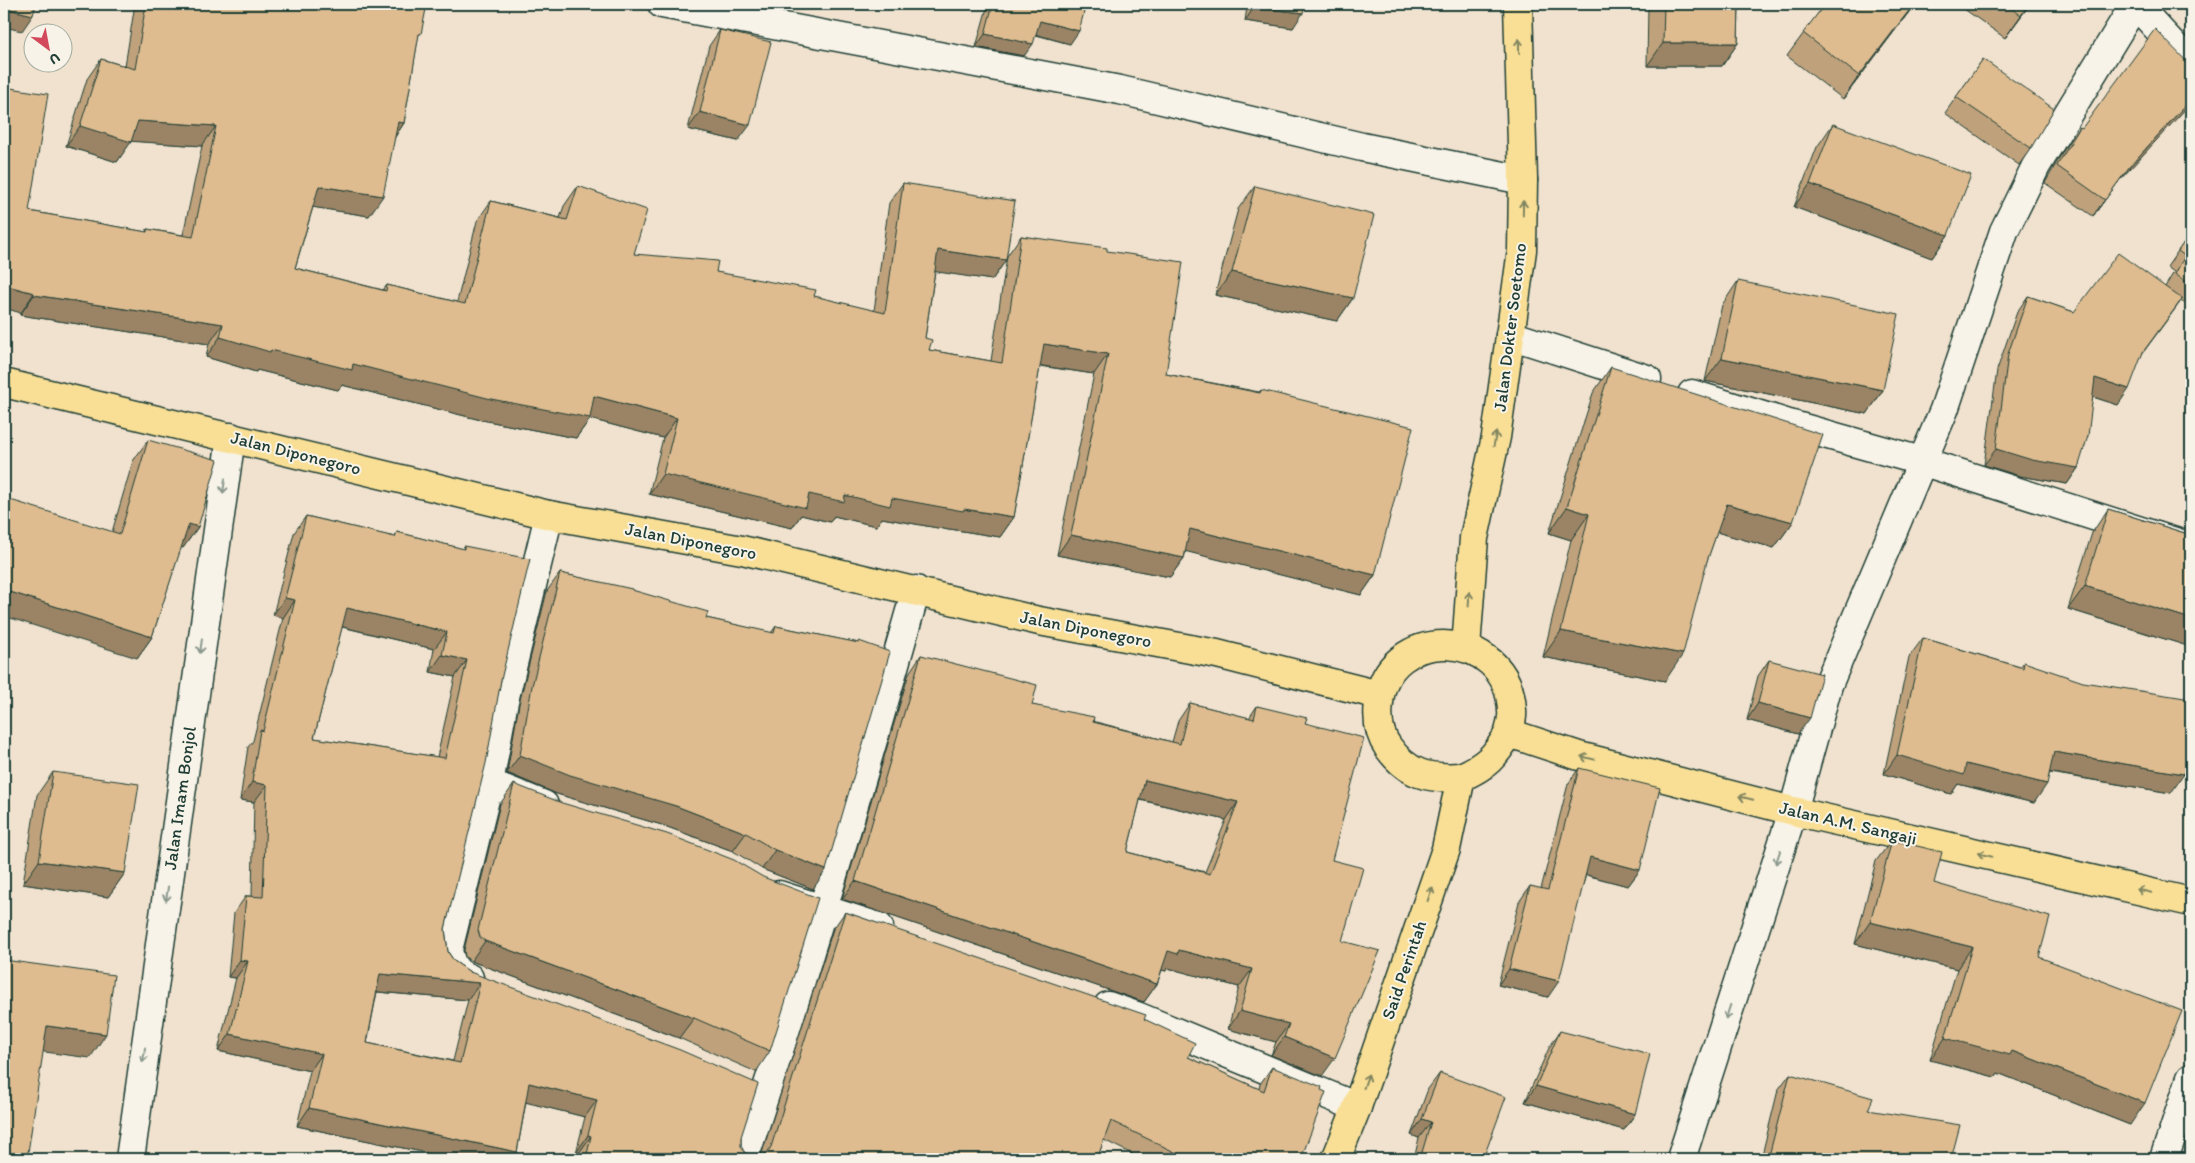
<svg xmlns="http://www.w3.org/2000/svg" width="2195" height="1163" font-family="Itim,sans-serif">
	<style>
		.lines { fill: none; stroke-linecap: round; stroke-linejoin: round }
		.minor-casing { stroke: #1f3d34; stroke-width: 31 }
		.major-casing { stroke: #1f3d34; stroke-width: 31 }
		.highway-casing { stroke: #1f3d34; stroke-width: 31 }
		.minor { stroke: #f7f3e8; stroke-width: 28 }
		.major { stroke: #f9df96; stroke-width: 28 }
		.highway { stroke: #f9df96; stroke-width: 28 }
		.wall { fill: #bfa27c; stroke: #1f3d34; fill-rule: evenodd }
		.shaded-wall { fill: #9b8465; stroke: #1f3d34 }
		.building { fill: #debc90; stroke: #1f3d34; fill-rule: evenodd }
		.oneway { stroke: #818660 }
		.oneway2 { stroke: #8b988e }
		.labels { text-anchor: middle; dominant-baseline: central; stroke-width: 4; stroke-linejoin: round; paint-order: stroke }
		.street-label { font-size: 18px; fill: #1f3d34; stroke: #f7f3e8 }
	</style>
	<rect width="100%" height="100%" fill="#f0e2ce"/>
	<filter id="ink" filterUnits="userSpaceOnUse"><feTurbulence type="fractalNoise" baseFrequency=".02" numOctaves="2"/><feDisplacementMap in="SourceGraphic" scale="10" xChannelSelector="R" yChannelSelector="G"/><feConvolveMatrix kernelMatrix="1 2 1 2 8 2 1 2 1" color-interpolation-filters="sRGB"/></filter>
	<g filter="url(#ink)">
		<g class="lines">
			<!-- minor casing -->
			<g class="minor-casing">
				<path id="minor" d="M 662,4 L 1120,90 L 1362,147 L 1523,180
					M 2135,4 L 2191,64
					M 1510,335 L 1647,379
					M 1692,394 L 1789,424 L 1921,461 L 2191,547
					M 544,805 L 489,783 L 504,701 L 549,515
					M 779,895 L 879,927
					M 469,978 C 455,973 451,965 448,950 L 489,783
					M 1108,1006 L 1139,1017 L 1357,1107
					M 130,1159 L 231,437
					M 744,1159 C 806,971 862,781 916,590
					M 1681,1159 L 1793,811 L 1828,685 L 1944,410 L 2004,231 L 2036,166 L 2135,4
					M 2164,1159 L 2191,1078"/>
			</g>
			<!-- major casing -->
			<g class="major-casing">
				<path id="major" d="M 1466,648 L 1474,538 L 1496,437 L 1522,250 L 1523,180 L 1518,4
					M 1336,1159 L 1357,1107 L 1446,849 L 1461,777 C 1486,766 1495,757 1509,733"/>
			</g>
			<!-- highway casing -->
			<g class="highway-casing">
				<path id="highway" d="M 4,383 L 549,515 L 742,550 L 1039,621 L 1217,654 L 1379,695
					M 1461,777 C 1428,779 1408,775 1388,747 C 1379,734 1377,718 1379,703 C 1385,624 1509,625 1512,711 C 1513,718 1510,726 1509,733 L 1579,756 L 1793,811 L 2191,902"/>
			</g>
			<!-- minor -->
			<use href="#minor" class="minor"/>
			<!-- major -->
			<use href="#major" class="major"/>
			<!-- highway -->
			<use href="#highway" class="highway"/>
		</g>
		<!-- wall -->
		<path class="wall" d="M 135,4 L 427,4 L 418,38 L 404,123 L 395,137 L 369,216 L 313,207 L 295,268 L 383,290 L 387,285 L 457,302 L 477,221 L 491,201 L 560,218 L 564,206 L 578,186 L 634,254 L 716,272 L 874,311 L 889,203 L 903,183 L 1006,260 L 992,280 L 935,271 L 925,338 L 929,350 L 991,361 L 1007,256 L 1021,236 L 1107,251 L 1166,374 L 1259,392 L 1261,390 L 1375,575 L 1361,595 L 1186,551 L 1184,558 L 1170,577 L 1057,555 L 1094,374 L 1040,366 L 1014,517 L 1000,537 L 950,529 L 949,530 L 882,518 L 876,526 L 834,516 L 830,522 L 801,515 L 792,528 L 649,494 L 663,438 L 590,419 L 576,438 L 477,419 L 342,385 L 338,390 L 257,370 L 256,372 L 206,357 L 209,344 L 20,315 L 29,211 L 146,232 L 147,229 L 183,235 L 202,146 L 131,141 L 117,162 L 66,146 L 87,79 L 101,59 L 125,66 Z
			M 988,4 L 1086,4 L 1070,44 L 1036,35 L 1024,56 L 976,47 Z
			M 1233,4 L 1305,4 L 1293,28 L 1245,21 L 1247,7 L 1233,5 Z
			M 1648,4 L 1739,4 L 1738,43 L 1722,66 L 1647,66 Z
			M 1825,4 L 1915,4 L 1843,99 L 1787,56 Z
			M 1957,4 L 2030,4 L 2005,38 Z
			M 720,30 L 738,141 L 688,129 L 709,46 Z
			M 1983,59 L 2031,148 L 2019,165 L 1945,113 Z
			M 1833,124 L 1948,235 L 1932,258 L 1794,207 L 1817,147 Z
			M 2080,127 L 2118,182 L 2093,216 L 2045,183 L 2068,143 Z
			M 1255,186 L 1353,298 L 1337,321 L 1215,295 L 1238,209 Z
			M 2191,232 L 2191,308 L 2181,301 L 2142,354 L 2118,405 L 2093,397 L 2078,468 L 2067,484 L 2020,476 L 1984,465 L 1997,370 L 2017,312 L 2028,296 L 2074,312 L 2165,287 L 2174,272 L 2167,267 Z
			M 1738,281 L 1883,390 L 1867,414 L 1705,381 L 1722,305 Z
			M 1611,367 L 1793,522 L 1774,548 L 1717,532 L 1665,681 L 1543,657 L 1571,540 L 1549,533 L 1593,393 Z
			M 148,440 L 198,527 L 183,548 L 181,547 L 152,637 L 137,658 L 112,532 L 133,461 Z
			M 2108,509 L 2191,535 L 2191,647 L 2068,609 L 2092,533 Z
			M 306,516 L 394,537 L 397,532 L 463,549 L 464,546 L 501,680 L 445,929 L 448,952 L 454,961 L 470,972 L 741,1137 L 741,1146 L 744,1152 L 751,1156 L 760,1157 L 761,1156 L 833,929 L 845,912 L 1144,1019 L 1188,1057 L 1259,1089 L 1260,1084 L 1272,1067 L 1301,1159 L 1142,1159 L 1104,1140 L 1097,1159 L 578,1159 L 579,1153 L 576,1153 L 585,1117 L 526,1102 L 517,1152 L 512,1159 L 456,1159 L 297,1126 L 310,1071 L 218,1051 L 236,978 L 228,977 L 234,913 L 246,896 L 252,896 L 254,802 L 240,800 L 248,747 L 253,741 L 283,618 L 273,615 L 294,533 ZM 342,627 L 434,649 L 430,672 L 455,677 L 437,757 L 314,738 ZM 377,992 L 468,1000 L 453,1061 L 367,1043 Z
			M 560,573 L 632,590 L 706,618 L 771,633 L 776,626 L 858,643 L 859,641 L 813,889 L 762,869 L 733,851 L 662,825 L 557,794 L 507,773 L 519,704 L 547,591 Z
			M 1923,638 L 2020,667 L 2024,662 L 2171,793 L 2050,773 L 2034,803 L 1958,784 L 1951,794 L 1884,774 L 1909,657 Z
			M 921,655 L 1032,705 L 1172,742 L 1178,721 L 1190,703 L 1249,718 L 1257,706 L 1305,723 L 1332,860 L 1342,941 L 1322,1076 L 1271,1055 L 1276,1042 L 1228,1029 L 1239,987 L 1168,968 L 1166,971 L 1162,970 L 1157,984 L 1144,1002 L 842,899 L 909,673 ZM 1140,800 L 1226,820 L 1205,872 L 1127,852 Z
			M 1769,660 L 1798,734 L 1747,720 L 1758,676 Z
			M 1579,768 L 1640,870 L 1628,886 L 1586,875 L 1548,997 L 1498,985 L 1519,902 L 1530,886 L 1541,889 L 1568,784 Z
			M 53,772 L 125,873 L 108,897 L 23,884 L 37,795 Z
			M 514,784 L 770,1051 L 756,1072 L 679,1038 L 471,961 L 465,957 L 464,950 L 500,804 Z
			M 1892,840 L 1934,883 L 2039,957 L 2130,1125 L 1998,1073 L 1995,1077 L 1930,1060 L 1957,969 L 1855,944 L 1876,861 Z
			M 1560,1031 L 1635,1114 L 1624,1130 L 1525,1102 L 1549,1048 Z
			M 1440,1073 L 1483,1159 L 1414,1159 L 1419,1138 L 1411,1135 L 1428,1089 Z
			M 1790,1074 L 1868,1110 L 1951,1159 L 1761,1159 L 1778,1090 Z"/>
		<!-- shaded-wall -->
		<path class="shaded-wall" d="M 1234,4 L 1249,4 L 1247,7 L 1233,5 Z
			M 1914,4 L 1915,4 L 1843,99 L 1859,76 Z
			M 2029,4 L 2030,4 L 2005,38 Z
			M 1254,7 L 1303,13 L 1293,28 L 1245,21 Z
			M 4,8 L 33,15 L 22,31 L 4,27 Z
			M 1040,21 L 1079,31 L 1070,44 L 1031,33 Z
			M 985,34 L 1033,44 L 1024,56 L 976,47 Z
			M 1663,43 L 1738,43 L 1722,66 L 1647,66 Z
			M 2191,99 L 2191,103 L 2118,182 L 2093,216 L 2130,166 Z
			M 700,112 L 750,125 L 738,141 L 688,129 Z
			M 138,121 L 216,126 L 202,146 L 127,141 L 131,142 L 117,162 L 66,146 L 80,126 Z
			M 398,122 L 404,123 L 391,143 Z
			M 1810,184 L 1948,235 L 1932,258 L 1794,207 Z
			M 319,186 L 383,196 L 369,216 L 305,206 Z
			M 938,250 L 1006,260 L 992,280 L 924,270 Z
			M 1232,272 L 1353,298 L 1337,321 L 1215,295 Z
			M 4,285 L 34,293 L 21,313 L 4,308 Z
			M 34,295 L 223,324 L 209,344 L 20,315 Z
			M 220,337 L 271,350 L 353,364 L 594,396 L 677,418 L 663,438 L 590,419 L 576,438 L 477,419 L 342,385 L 338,390 L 257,370 L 256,372 L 206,357 Z
			M 1044,344 L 1108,354 L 1094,374 L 1030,364 Z
			M 1722,358 L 1883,390 L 1867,414 L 1705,381 Z
			M 2095,378 L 2129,389 L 2118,405 L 2084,394 Z
			M 1996,449 L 2078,468 L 2067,484 L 2020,476 L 1984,465 Z
			M 663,474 L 809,494 L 892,498 L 1014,517 L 1000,537 L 950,529 L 949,530 L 882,518 L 876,526 L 834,516 L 830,522 L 801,515 L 792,528 L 649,494 Z
			M 1727,504 L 1793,522 L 1774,548 L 1709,530 Z
			M 1567,507 L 1589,514 L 1571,540 L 1549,533 Z
			M 189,524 L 198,527 L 183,548 L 174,545 Z
			M 1190,529 L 1375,575 L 1361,595 L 1176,549 Z
			M 1071,535 L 1184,558 L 1170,577 L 1057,555 Z
			M 2085,586 L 2191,619 L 2191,647 L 2068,609 Z
			M 4,590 L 152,637 L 137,658 L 4,616 Z
			M 285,598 L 295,600 L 283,618 L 273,615 Z
			M 347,608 L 447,632 L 434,649 L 335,625 Z
			M 1561,631 L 1683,654 L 1665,681 L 1543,657 Z
			M 442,655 L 467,660 L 455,677 L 430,672 Z
			M 1758,703 L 1810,718 L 1798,734 L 1747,720 Z
			M 2054,752 L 2184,774 L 2171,793 L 2041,771 Z
			M 520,755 L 676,806 L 746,833 L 733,851 L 662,825 L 557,794 L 507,773 Z
			M 1897,755 L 1966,764 L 2047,784 L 2034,803 L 1958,784 L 1951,794 L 1884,774 Z
			M 1145,780 L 1238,802 L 1226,820 L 1133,798 Z
			M 252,782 L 267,785 L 254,802 L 240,800 Z
			M 775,850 L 826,870 L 813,889 L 762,869 Z
			M 1590,857 L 1640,870 L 1628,886 L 1579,873 Z
			M 39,861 L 125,873 L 108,897 L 23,884 Z
			M 855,881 L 1157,984 L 1144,1002 L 842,899 Z
			M 1870,922 L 1972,947 L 1957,969 L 1855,944 Z
			M 485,941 L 694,1018 L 679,1038 L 471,961 Z
			M 1179,950 L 1252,969 L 1239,987 L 1168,968 L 1166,971 L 1156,969 L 1168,951 Z
			M 240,960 L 248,961 L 236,978 L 228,977 Z
			M 1509,969 L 1559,981 L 1548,997 L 1498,985 Z
			M 380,974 L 480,983 L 468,1000 L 368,991 Z
			M 1240,1011 L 1289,1024 L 1276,1042 L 1228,1029 Z
			M 47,1026 L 106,1034 L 90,1058 L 30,1050 Z
			M 230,1034 L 322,1054 L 310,1071 L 218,1051 Z
			M 1284,1037 L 1335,1058 L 1322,1076 L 1271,1055 Z
			M 1945,1038 L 2012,1051 L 2145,1103 L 2130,1125 L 1998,1073 L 1995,1077 L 1930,1060 Z
			M 529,1083 L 597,1100 L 585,1117 L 517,1100 Z
			M 1536,1086 L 1635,1114 L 1624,1130 L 1525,1102 Z
			M 309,1108 L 517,1152 L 512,1159 L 456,1159 L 297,1126 Z
			M 1422,1119 L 1431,1122 L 1419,1138 L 1411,1135 Z
			M 588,1135 L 591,1136 L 579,1153 L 576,1153 Z
			M 1769,1156 L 1782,1159 L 1767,1159 Z"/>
		<!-- building -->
		<path class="building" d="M 4,4 L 36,4 L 33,15 L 4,8 Z
			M 146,4 L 427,4 L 421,34 L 419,34 L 404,123 L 398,122 L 383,196 L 319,186 L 295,268 L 386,291 L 387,285 L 465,304 L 491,201 L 567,220 L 578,186 L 647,210 L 634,254 L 718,261 L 716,272 L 816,290 L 814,296 L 885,313 L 903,183 L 1015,201 L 1006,260 L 938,250 L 925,338 L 932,340 L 929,350 L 1002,363 L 1021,236 L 1107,248 L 1107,251 L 1183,262 L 1166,374 L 1260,393 L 1261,390 L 1413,427 L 1375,575 L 1190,529 L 1184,558 L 1071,535 L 1108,354 L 1044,344 L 1014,517 L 964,509 L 963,511 L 892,498 L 890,506 L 845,495 L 844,502 L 809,494 L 806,508 L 663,474 L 677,418 L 594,396 L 590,418 L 491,399 L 353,364 L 352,370 L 271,350 L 270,352 L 220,337 L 223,324 L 34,295 L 34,293 L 4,285 L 4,87 L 48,94 L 29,211 L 147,232 L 147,229 L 193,237 L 216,126 L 138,121 L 131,142 L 80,126 L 101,59 L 135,69 Z
			M 993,4 L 1086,4 L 1079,31 L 1040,21 L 1033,44 L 985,34 Z
			M 1255,4 L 1305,4 L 1303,13 L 1254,7 Z
			M 1664,4 L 1739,4 L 1738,43 L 1663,43 Z
			M 1825,4 L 1914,4 L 1859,76 L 1803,33 Z
			M 2005,4 L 2029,4 L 2021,15 Z
			M 2155,29 L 2191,66 L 2191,99 L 2130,166 L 2105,200 L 2057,166 L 2080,127 L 2082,128 Z
			M 720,30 L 771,42 L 750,125 L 700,112 Z
			M 1983,59 L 2054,109 L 2031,148 L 1956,97 Z
			M 1833,124 L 1971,175 L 1948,235 L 1810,184 Z
			M 1255,186 L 1374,215 L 1353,298 L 1232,272 Z
			M 2191,232 L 2191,285 L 2175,274 L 2185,256 L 2178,251 Z
			M 2118,253 L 2182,299 L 2143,352 L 2129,389 L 2095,378 L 2088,436 L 2078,468 L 2032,460 L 1996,449 L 2008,354 L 2028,296 L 2074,312 Z
			M 1738,281 L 1899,314 L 1883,390 L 1722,358 Z
			M 1611,367 L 1823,435 L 1793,522 L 1727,504 L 1707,561 L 1683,654 L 1561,631 L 1589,514 L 1567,507 Z
			M 148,440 L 218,460 L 198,527 L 189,524 L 152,637 L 4,590 L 4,498 L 120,534 Z
			M 2108,509 L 2191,535 L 2191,619 L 2085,586 Z
			M 306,516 L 395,537 L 397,532 L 464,549 L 464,546 L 530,559 L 501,680 L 486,763 L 445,929 L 448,952 L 454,961 L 470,972 L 680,1050 L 758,1084 L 741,1137 L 741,1146 L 744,1152 L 751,1156 L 760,1157 L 767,1153 L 771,1147 L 845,912 L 1146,1015 L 1144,1019 L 1195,1043 L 1188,1057 L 1264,1091 L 1272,1067 L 1322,1087 L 1321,1090 L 1326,1092 L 1301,1159 L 1189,1159 L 1111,1121 L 1097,1159 L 586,1159 L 591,1136 L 588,1135 L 597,1100 L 529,1083 L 517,1152 L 309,1108 L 322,1054 L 230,1034 L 248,961 L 240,960 L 246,896 L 263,897 L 267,785 L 252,782 L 260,730 L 263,731 L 295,600 L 285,598 ZM 347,608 L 447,632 L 442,655 L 467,660 L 445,758 L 314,738 ZM 380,974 L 480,983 L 460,1063 L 367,1043 Z
			M 560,573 L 632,589 L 632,590 L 708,612 L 706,618 L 774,633 L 776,626 L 859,643 L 859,641 L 890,652 L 826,870 L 775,850 L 746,833 L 676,806 L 570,775 L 520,755 L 532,686 Z
			M 1923,638 L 2023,668 L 2024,662 L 2083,682 L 2191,699 L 2191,739 L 2184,774 L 2054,752 L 2047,784 L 1966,764 L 1964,775 L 1897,755 Z
			M 921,655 L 1037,685 L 1032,705 L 1094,717 L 1093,722 L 1180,744 L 1190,703 L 1254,719 L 1257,706 L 1307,718 L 1305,723 L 1364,738 L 1332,860 L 1363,868 L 1342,941 L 1380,951 L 1335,1058 L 1284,1037 L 1289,1024 L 1240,1011 L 1252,969 L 1179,950 L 1178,954 L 1168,951 L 1157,984 L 855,881 ZM 1145,780 L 1238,802 L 1210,874 L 1127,852 Z
			M 1769,660 L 1822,674 L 1810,718 L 1758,703 Z
			M 1579,768 L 1660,788 L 1640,870 L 1590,857 L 1559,981 L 1509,969 L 1530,886 L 1548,890 Z
			M 53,772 L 139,784 L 125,873 L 39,861 Z
			M 514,784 L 562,803 L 667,834 L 734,860 L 763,877 L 818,898 L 770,1051 L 694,1018 L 485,941 L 480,937 L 478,930 Z
			M 1892,840 L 1942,852 L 1934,883 L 2050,917 L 2039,957 L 2182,1011 L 2145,1103 L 2012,1051 L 2010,1055 L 1945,1038 L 1972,947 L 1870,922 Z
			M 4,960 L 114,975 L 106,1034 L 47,1026 L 27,1159 L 4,1159 Z
			M 1560,1031 L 1650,1054 L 1635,1114 L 1536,1086 Z
			M 1440,1073 L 1506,1097 L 1483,1159 L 1420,1159 L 1431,1122 L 1422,1119 Z
			M 1790,1074 L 1873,1098 L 1868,1110 L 1960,1125 L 1951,1159 L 1782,1159 L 1769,1156 Z
			M 209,1154 L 238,1159 L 208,1159 Z"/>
		<!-- one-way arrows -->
		<defs><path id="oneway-shaft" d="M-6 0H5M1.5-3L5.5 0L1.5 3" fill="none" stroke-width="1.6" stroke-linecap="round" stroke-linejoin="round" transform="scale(1.25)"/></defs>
		<g class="oneway">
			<use href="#oneway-shaft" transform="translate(1519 46) rotate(-91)"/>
			<use href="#oneway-shaft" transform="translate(1523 208) rotate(-89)"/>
			<use href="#oneway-shaft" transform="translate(1495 439) rotate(-79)"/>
			<use href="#oneway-shaft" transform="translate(1469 599) rotate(-87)"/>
			<use href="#oneway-shaft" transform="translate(1588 758) rotate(-167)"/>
			<use href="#oneway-shaft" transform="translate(1746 798) rotate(-166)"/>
			<use href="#oneway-shaft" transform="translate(1985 855) rotate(-167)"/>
			<use href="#oneway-shaft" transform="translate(2144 891) rotate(-167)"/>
			<use href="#oneway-shaft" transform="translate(1430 894) rotate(-71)"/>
			<use href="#oneway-shaft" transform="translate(1366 1081) rotate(-71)"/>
		</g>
		<g class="oneway2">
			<use href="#oneway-shaft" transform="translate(224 486) rotate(98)"/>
			<use href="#oneway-shaft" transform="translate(201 646) rotate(98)"/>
			<use href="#oneway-shaft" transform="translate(1778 857) rotate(108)"/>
			<use href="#oneway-shaft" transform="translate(167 894) rotate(98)"/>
			<use href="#oneway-shaft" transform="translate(1728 1012) rotate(108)"/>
			<use href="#oneway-shaft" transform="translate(144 1055) rotate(98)"/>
		</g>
	</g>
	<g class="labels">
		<!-- street labels -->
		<g class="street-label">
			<text transform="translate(1510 327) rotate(-83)">Jalan Dokter Soetomo</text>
			<text transform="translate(296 453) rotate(14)">Jalan Diponegoro</text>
			<text transform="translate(691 541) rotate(11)">Jalan Diponegoro</text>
			<text transform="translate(1086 629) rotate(11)">Jalan Diponegoro</text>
			<text transform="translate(180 798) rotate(-82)">Jalan Imam Bonjol</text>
			<text transform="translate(1848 823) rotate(13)">Jalan A.M. Sangaji</text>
			<text transform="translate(1404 970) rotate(-71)">Said Perintah</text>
		</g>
	</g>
	<!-- margin -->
	<rect width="2195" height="1163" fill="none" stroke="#f7f3e8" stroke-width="20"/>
	<rect x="10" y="10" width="2175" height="1143" fill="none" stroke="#1f3d34" stroke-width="2" filter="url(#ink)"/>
	<!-- north arrow -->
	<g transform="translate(48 48) rotate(148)"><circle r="24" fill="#f7f3e8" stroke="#a1aaa0"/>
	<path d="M0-4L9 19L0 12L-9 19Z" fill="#d1495b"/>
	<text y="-8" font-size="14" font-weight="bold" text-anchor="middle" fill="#1f3d34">U</text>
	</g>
</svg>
